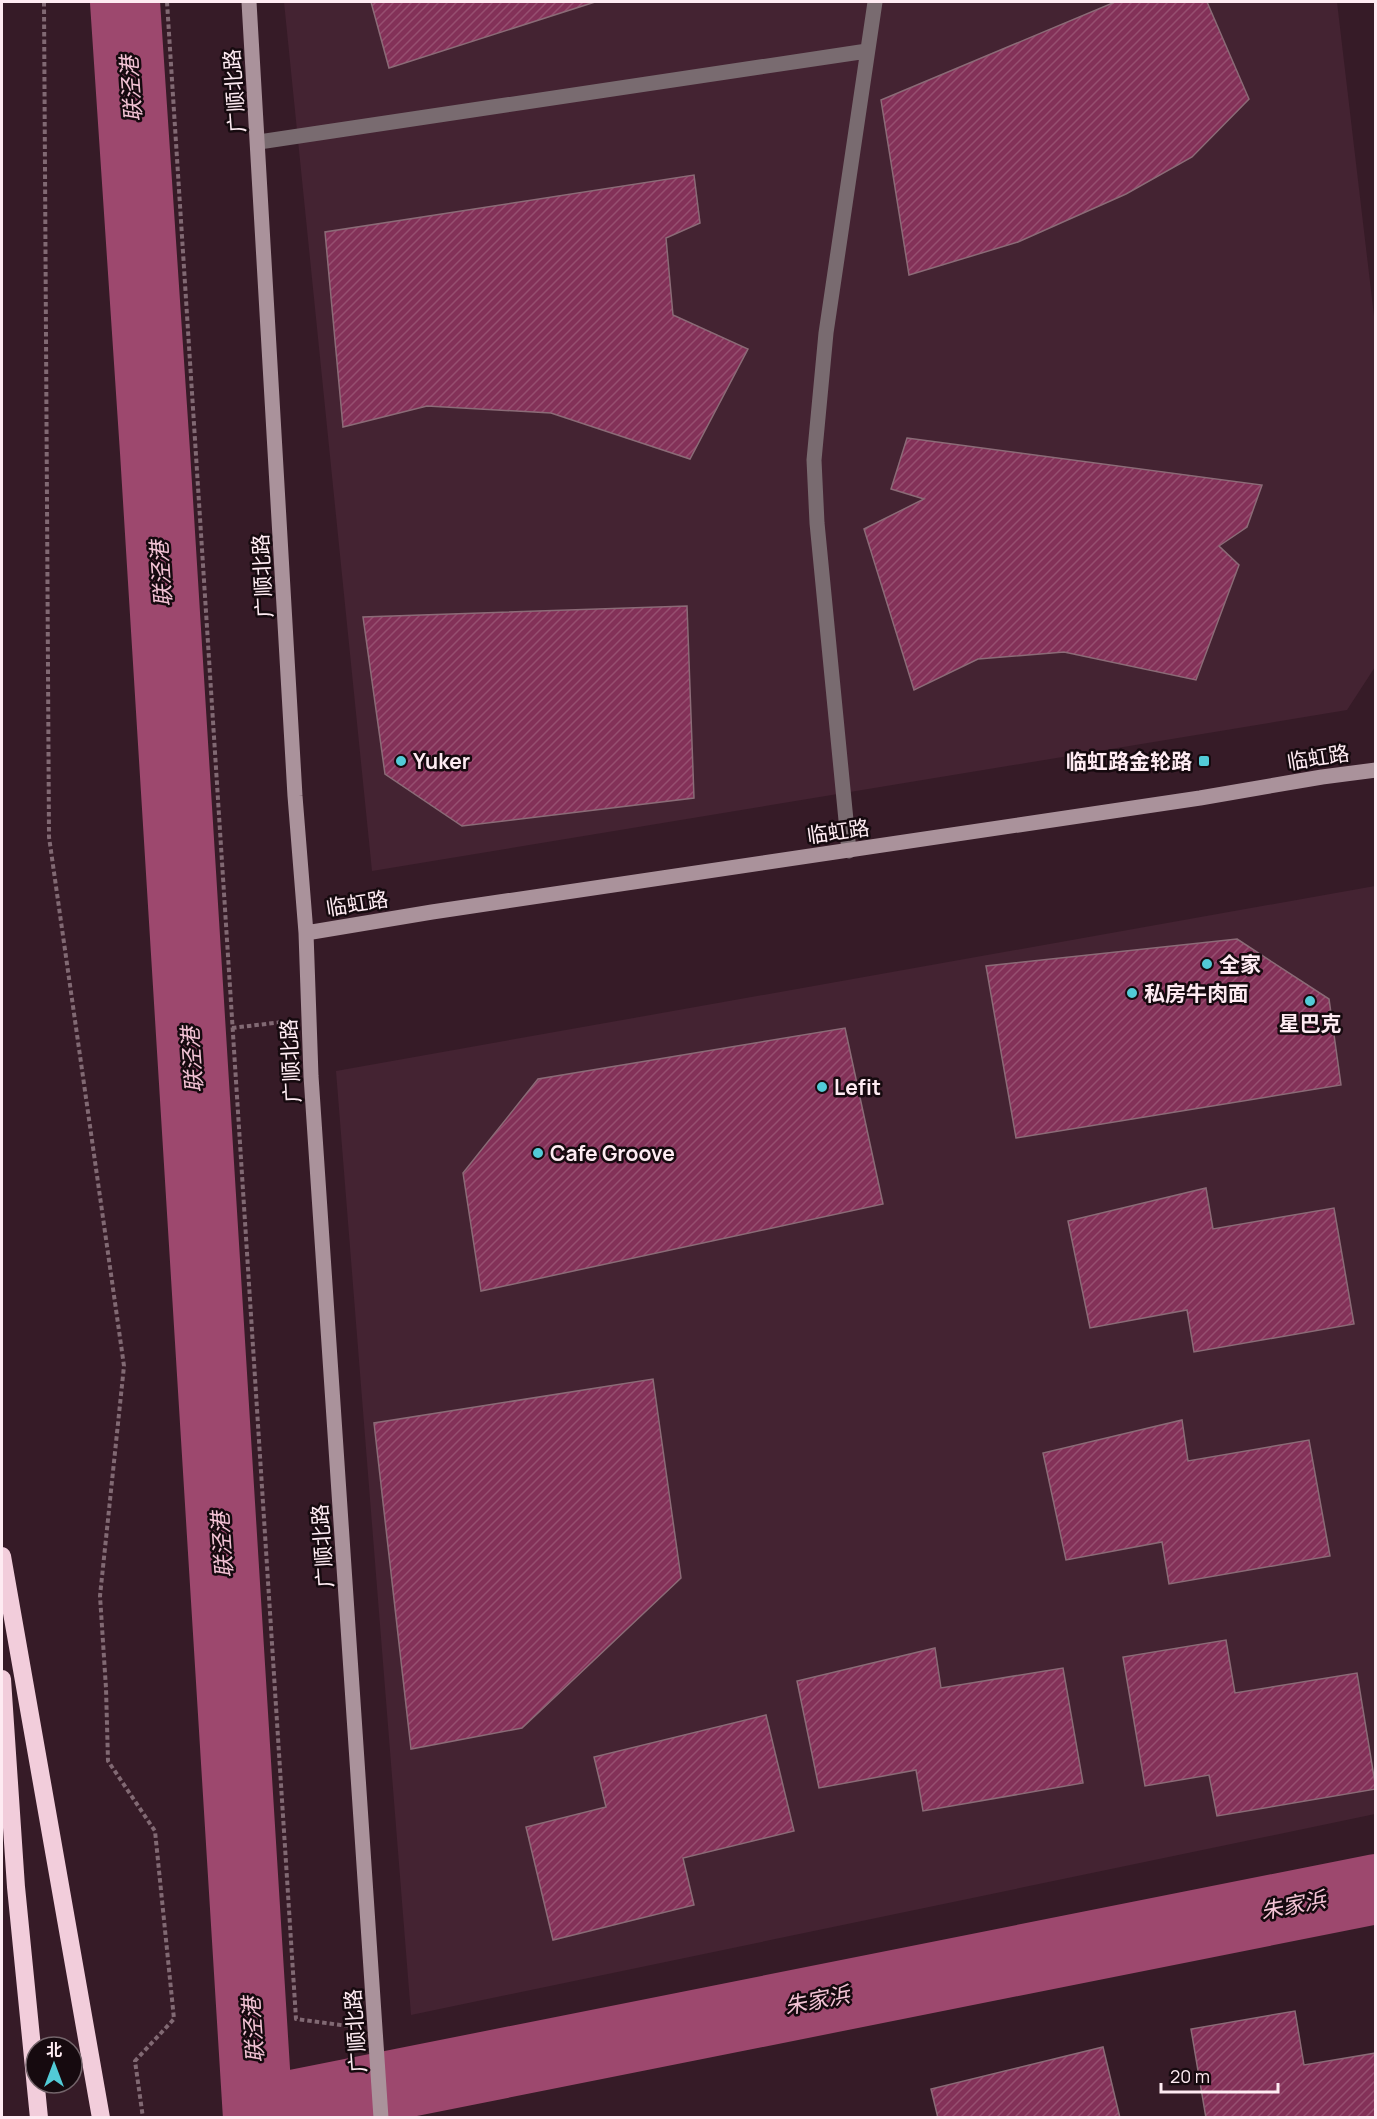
<svg xmlns="http://www.w3.org/2000/svg" width="1377" height="2119" font-family="Manrope,'Noto Sans SC',sans-serif">
	<style>
		.built { fill: #442332 }
		.lines { fill: none; stroke-linecap: round; stroke-linejoin: round }
		.river { stroke: #9d486e; stroke-width: 70 }
		.building { fill: url(#building-hatch); stroke: #8b6b77; stroke-width: 1.5 }
		.path { stroke: #816973; stroke-width: 4; stroke-dasharray: 4.5 3; stroke-linecap: butt }
		.street { stroke: #796b70; stroke-width: 15 }
		.secondary { stroke: #aa929b; stroke-width: 15 }
		.highway { stroke: #f2cddb; stroke-width: 18 }
		.poi-dot { fill: #52cbd7; stroke: #160a0f; stroke-width: 2 }
		.labels { text-anchor: middle; dominant-baseline: central; stroke-width: 5; stroke-linejoin: round; paint-order: stroke }
		.street-label { font-size: 21px; fill: #feebf2; stroke: #160a0f }
		.poi-label { font-size: 21px; font-weight: bold; fill: #feebf2; stroke: #160a0f; text-anchor: start }
		.water-label { font-size: 22px; font-style: italic; fill: #f4c4d6; stroke: #160a0f }
	</style>
	<defs>
		<pattern id="building-hatch" width="6" height="6" patternUnits="userSpaceOnUse" patternTransform="scale(1.5)"><rect width="6" height="6" fill="#833158"/><path d="M-1 1l2-2M0 6l6-6M5 7l2-2" fill="none" stroke="#964f70"/></pattern>
	</defs>
	<rect width="100%" height="100%" fill="#361b27"/>
	<!-- built -->
	<path class="built" d="M 284,2 L 1337,2 L 1376,333 L 1375,667 L 1347,710 L 372,871 Z
		M 1375,886 L 1375,1814 L 411,2015 L 336,1071 Z"/>
	<g class="lines">
		<!-- river -->
		<path class="river" d="M 125,2 L 155,452 L 258,2118
			M 258,2112 L 1376,1889"/>
	</g>
	<!-- building -->
	<path class="building" d="M 371,2 L 595,2 L 389,68 Z
		M 1115,2 L 1207,2 L 1249,99 L 1192,157 L 1126,194 L 1018,242 L 909,275 L 881,100 Z
		M 694,175 L 700,223 L 666,238 L 673,315 L 748,349 L 690,459 L 551,413 L 427,406 L 343,427 L 325,232 Z
		M 907,438 L 1262,485 L 1247,527 L 1219,546 L 1239,565 L 1196,680 L 1064,652 L 978,659 L 914,690 L 864,529 L 924,499 L 891,489 Z
		M 687,606 L 694,798 L 462,826 L 385,774 L 363,617 Z
		M 1237,939 L 1329,999 L 1341,1085 L 1016,1138 L 986,966 Z
		M 845,1028 L 883,1204 L 481,1291 L 463,1173 L 538,1079 Z
		M 1206,1188 L 1213,1229 L 1334,1208 L 1354,1324 L 1194,1352 L 1187,1310 L 1090,1328 L 1068,1221 Z
		M 653,1379 L 681,1578 L 522,1728 L 411,1749 L 374,1423 Z
		M 1182,1420 L 1188,1461 L 1309,1440 L 1330,1556 L 1169,1584 L 1162,1542 L 1066,1560 L 1043,1453 Z
		M 1226,1640 L 1235,1693 L 1357,1673 L 1376,1789 L 1217,1816 L 1209,1775 L 1145,1786 L 1123,1657 Z
		M 935,1648 L 941,1688 L 1063,1668 L 1083,1783 L 923,1811 L 916,1770 L 819,1788 L 797,1681 Z
		M 766,1715 L 794,1831 L 683,1858 L 694,1905 L 553,1940 L 526,1827 L 606,1807 L 594,1757 Z
		M 1295,2011 L 1304,2065 L 1376,2053 L 1376,2118 L 1206,2118 L 1191,2029 Z
		M 1103,2047 L 1120,2118 L 938,2118 L 931,2089 Z"/>
	<g class="lines">
		<!-- path -->
		<path class="path" d="M 44,2 L 49,837 L 124,1366 L 100,1596 L 106,1688 L 108,1761 L 155,1831 L 174,2019 L 135,2061 L 143,2118
			M 167,2 L 296,2019 L 348,2026
			M 232,1028 L 282,1022"/>
		<!-- street -->
		<path class="street" d="M 259,142 L 867,51
			M 849,851 L 817,523 L 814,460 L 826,333 L 875,2"/>
		<!-- secondary -->
		<path class="secondary" d="M 249,2 L 295,796 L 306,933 L 311,1076 L 381,2118
			M 306,933 L 432,912 L 1200,798 L 1322,777 L 1376,770"/>
		<!-- highway -->
		<path class="highway" d="M 2,1556 L 101,2118
			M 2,1679 L 16,1887 L 39,2118"/>
	</g>
	<!-- markers -->
	<g class="poi-dot">
		<circle cx="401" cy="761" r="6"/>
		<rect x="1198" y="755" width="12" height="12" rx="3"/>
		<circle cx="1207" cy="964" r="6"/>
		<circle cx="1132" cy="993" r="6"/>
		<circle cx="1310" cy="1001" r="6"/>
		<circle cx="822" cy="1087" r="6"/>
		<circle cx="538" cy="1153" r="6"/>
	</g>
	<g class="labels">
		<!-- street labels -->
		<g class="street-label">
			<text transform="translate(234 91) rotate(-94)">广顺北路</text>
			<text transform="translate(262 576) rotate(-93)">广顺北路</text>
			<text transform="translate(1318 757) rotate(-9)">临虹路</text>
			<text transform="translate(838 831) rotate(-8)">临虹路</text>
			<text transform="translate(357 903) rotate(-9)">临虹路</text>
			<text transform="translate(290 1061) rotate(-93)">广顺北路</text>
			<text transform="translate(322 1546) rotate(-94)">广顺北路</text>
			<text transform="translate(355 2031) rotate(-94)">广顺北路</text>
		</g>
		<!-- poi labels -->
		<g class="poi-label">
			<text x="413" y="761">Yuker</text>
			<text x="1192" y="761" text-anchor="end">临虹路金轮路</text>
			<text x="1219" y="964">全家</text>
			<text x="1144" y="993">私房牛肉面</text>
			<text x="1310" y="1023" text-anchor="middle">星巴克</text>
			<text x="834" y="1087">Lefit</text>
			<text x="550" y="1153">Cafe Groove</text>
		</g>
		<!-- water labels -->
		<g class="water-label">
			<text transform="translate(131 89) rotate(-94)">联泾港</text>
			<text transform="translate(161 574) rotate(-94)">联泾港</text>
			<text transform="translate(192 1060) rotate(-94)">联泾港</text>
			<text transform="translate(222 1545) rotate(-94)">联泾港</text>
			<text transform="translate(1293 1905) rotate(-11)">朱家浜</text>
			<text transform="translate(817 2000) rotate(-11)">朱家浜</text>
			<text transform="translate(253 2030) rotate(-94)">联泾港</text>
		</g>
	</g>
	<!-- border -->
	<rect width="1377" height="2119" fill="none" stroke="#feebf2" stroke-width="6"/>
	<!-- north arrow -->
	<g transform="translate(54 2065)"><circle r="28" fill="#160a0f" stroke="#73646a" stroke-width="1.5"/>
	<path d="M0-4.5L10 22L0 15L-10 22Z" fill="#52cbd7"/>
	<text y="-9" font-size="16" font-weight="bold" text-anchor="middle" fill="#feebf2">北</text>
	</g>
	<!-- scale -->
	<path d="M1161 2083v9h117v-9" fill="none" stroke="#feebf2" stroke-width="3"/>
	<text x="1170" y="2083" font-size="18" fill="#feebf2" stroke="#160a0f" stroke-width="4.5" paint-order="stroke">20 m</text>
</svg>
